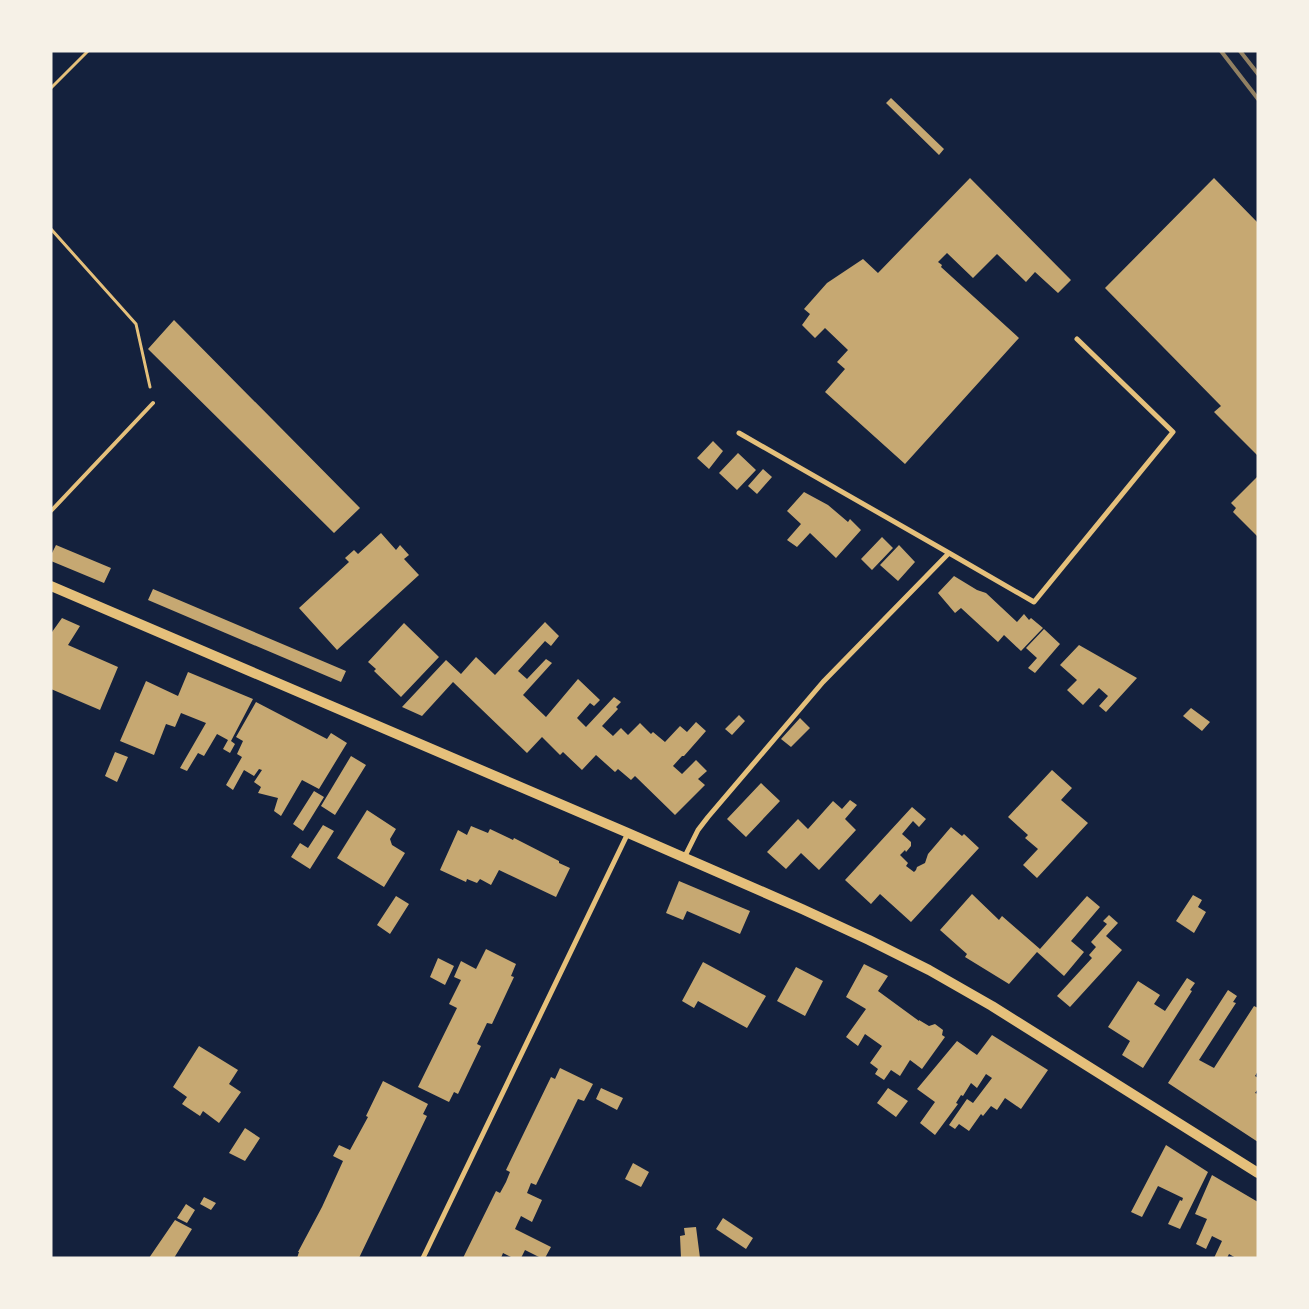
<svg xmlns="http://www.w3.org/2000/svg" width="1309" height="1309" font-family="'Titillium Web',sans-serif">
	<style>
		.building { fill: #c6a872 }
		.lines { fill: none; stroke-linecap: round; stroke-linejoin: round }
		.path { stroke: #e5c07b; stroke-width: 3 }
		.service { stroke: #e5c07b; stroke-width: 4 }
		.minor { stroke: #e5c07b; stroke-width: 5 }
		.secondary { stroke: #e5c07b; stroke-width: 10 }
		.rail { stroke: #918062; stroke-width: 4 }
	</style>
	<rect width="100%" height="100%" fill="#14213d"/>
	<!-- building -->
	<path class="building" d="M 891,98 L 944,149 L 939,155 L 886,103 Z
		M 970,178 L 1071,280 L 1058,293 L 1035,272 L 1026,282 L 997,254 L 973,278 L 947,253 L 938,262 L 942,265 L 941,267 L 1019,338 L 905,464 L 825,392 L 845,369 L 837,362 L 848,350 L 825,328 L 815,338 L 802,325 L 810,314 L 804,309 L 827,283 L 863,259 L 878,273 Z
		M 1214,178 L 1258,223 L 1258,456 L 1214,412 L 1221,406 L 1105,288 Z
		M 174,320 L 360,508 L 334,533 L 148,349 Z
		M 713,441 L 723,451 L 709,469 L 697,458 Z
		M 738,453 L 756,470 L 737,490 L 719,473 Z
		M 763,469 L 772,477 L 757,494 L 748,486 Z
		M 1258,476 L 1258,537 L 1233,512 L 1236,508 L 1231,503 Z
		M 804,492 L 828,505 L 848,522 L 850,519 L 861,530 L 836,558 L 810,533 L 797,547 L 787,540 L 801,524 L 787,511 Z
		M 381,533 L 396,550 L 400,545 L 409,555 L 404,559 L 419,575 L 337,650 L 299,608 L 349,562 L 345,558 L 354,550 L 358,554 Z
		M 882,537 L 893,548 L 872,570 L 861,559 Z
		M 56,545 L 111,568 L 104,583 L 51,561 L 51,555 Z
		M 899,545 L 915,562 L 898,581 L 880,565 Z
		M 954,576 L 977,590 L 986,593 L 1017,622 L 1024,614 L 1029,620 L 1031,618 L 1043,628 L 1021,651 L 1004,635 L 998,642 L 961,608 L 955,613 L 938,593 Z
		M 153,589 L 346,671 L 341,682 L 148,600 Z
		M 62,618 L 80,626 L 68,645 L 118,667 L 100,710 L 51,689 L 51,631 L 52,632 Z
		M 545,622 L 559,636 L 551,646 L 545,641 L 518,671 L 527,679 L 546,659 L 552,663 L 523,695 L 546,717 L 578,679 L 600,700 L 594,706 L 590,703 L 577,718 L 586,727 L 614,697 L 621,702 L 616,707 L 618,709 L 602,726 L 613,736 L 621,728 L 628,735 L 640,723 L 651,734 L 653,732 L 665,742 L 680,726 L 687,732 L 696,722 L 706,731 L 684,756 L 682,756 L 673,766 L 682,774 L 696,760 L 707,771 L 698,779 L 705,785 L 675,815 L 635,776 L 631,780 L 618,769 L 615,772 L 596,755 L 582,770 L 563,752 L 560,755 L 542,737 L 527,753 L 453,682 L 422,716 L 402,707 L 446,660 L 461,674 L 476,657 L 495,675 Z
		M 404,623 L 439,657 L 401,697 L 374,671 L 376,669 L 368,662 Z
		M 1044,629 L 1060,644 L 1035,673 L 1028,668 L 1037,658 L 1026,648 Z
		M 1079,645 L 1137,678 L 1106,712 L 1099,706 L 1108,696 L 1099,688 L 1083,705 L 1067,690 L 1077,680 L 1060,665 Z
		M 188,672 L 253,699 L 231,741 L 235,744 L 230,753 L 223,749 L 228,740 L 217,734 L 204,756 L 198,753 L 187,771 L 180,768 L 206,723 L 181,713 L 175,727 L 166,724 L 154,755 L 120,741 L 146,681 L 178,696 Z
		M 256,702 L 327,739 L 331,733 L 347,743 L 319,789 L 302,780 L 281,816 L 274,811 L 278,798 L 258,793 L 261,787 L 254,782 L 262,770 L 259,769 L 254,776 L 244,770 L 233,790 L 226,785 L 242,757 L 237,754 L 243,741 L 236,737 Z
		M 1191,708 L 1210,722 L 1202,731 L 1183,716 Z
		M 739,715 L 745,721 L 732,735 L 725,729 Z
		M 800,718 L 810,728 L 791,747 L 781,739 Z
		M 115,752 L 128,757 L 117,782 L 105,776 Z
		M 351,756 L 366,765 L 335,815 L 321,806 Z
		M 1052,770 L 1072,788 L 1061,800 L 1088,823 L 1037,878 L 1023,865 L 1038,849 L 1025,838 L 1028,835 L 1008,817 Z
		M 761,783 L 780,801 L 746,837 L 727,819 Z
		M 314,791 L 324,797 L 303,831 L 293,824 Z
		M 850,800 L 857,805 L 845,819 L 856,830 L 819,870 L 801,853 L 786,869 L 767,852 L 798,819 L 808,829 L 833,801 L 842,809 Z
		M 912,807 L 926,819 L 919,827 L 913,821 L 902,834 L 911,842 L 911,846 L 906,852 L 905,850 L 900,855 L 908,863 L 906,866 L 914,872 L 916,870 L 917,867 L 925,863 L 928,854 L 951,827 L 962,836 L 964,834 L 979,848 L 911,922 L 880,894 L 871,904 L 845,880 Z
		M 367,810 L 396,829 L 390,839 L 392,845 L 405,853 L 384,887 L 337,858 Z
		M 323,825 L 334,831 L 310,869 L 291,857 L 300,843 L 308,848 Z
		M 471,826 L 488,833 L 490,829 L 513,840 L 514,838 L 559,861 L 559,863 L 570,868 L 556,897 L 499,870 L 491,885 L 480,879 L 477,883 L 467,879 L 466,882 L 440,870 L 458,830 L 467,835 Z
		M 679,881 L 750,911 L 740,934 L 687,911 L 683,920 L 666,913 Z
		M 972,894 L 999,920 L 1002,916 L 1040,949 L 1087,896 L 1100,907 L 1071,941 L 1084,952 L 1064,976 L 1037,952 L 1009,984 L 965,957 L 967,954 L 940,930 Z
		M 1193,895 L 1202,900 L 1198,907 L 1206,912 L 1194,933 L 1176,921 Z
		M 396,896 L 409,904 L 390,934 L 377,925 Z
		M 1109,915 L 1118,923 L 1106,936 L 1122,950 L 1070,1007 L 1057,996 L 1092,958 L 1089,955 L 1096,947 L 1091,942 L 1107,924 L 1103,921 Z
		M 486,949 L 516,964 L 511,976 L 514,977 L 492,1024 L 487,1023 L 477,1044 L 481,1046 L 458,1094 L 454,1092 L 449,1102 L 418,1087 L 457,1008 L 449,1004 L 461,980 L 454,977 L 461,961 L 476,969 Z
		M 438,958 L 454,966 L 445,985 L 430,977 Z
		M 703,962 L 766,996 L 747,1028 L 698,1001 L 694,1008 L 682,1001 Z
		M 864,964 L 888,976 L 878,991 L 919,1021 L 919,1020 L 929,1026 L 935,1024 L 943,1030 L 942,1035 L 945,1037 L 922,1069 L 910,1060 L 900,1076 L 891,1070 L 884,1080 L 875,1074 L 878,1069 L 870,1063 L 882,1046 L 865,1034 L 858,1046 L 846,1037 L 866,1009 L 846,997 Z
		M 796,967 L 823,981 L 805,1016 L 777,1001 Z
		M 1187,978 L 1195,983 L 1190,990 L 1192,991 L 1143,1068 L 1122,1055 L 1130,1041 L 1108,1027 L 1138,981 L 1160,995 L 1154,1004 L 1165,1011 Z
		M 1228,990 L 1237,996 L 1233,1002 L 1236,1003 L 1199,1060 L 1214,1068 L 1254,1006 L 1258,1008 L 1258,1071 L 1255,1076 L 1258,1078 L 1258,1089 L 1255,1093 L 1258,1094 L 1258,1142 L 1168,1083 Z
		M 992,1035 L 1048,1070 L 1021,1109 L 1005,1098 L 997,1110 L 991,1106 L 983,1116 L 981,1114 L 969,1131 L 959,1124 L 955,1129 L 949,1125 L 967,1099 L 973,1103 L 992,1078 L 986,1074 L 977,1088 L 971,1083 L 963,1096 L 961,1095 L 956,1103 L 958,1104 L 935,1135 L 920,1123 L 935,1102 L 917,1089 L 957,1041 L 977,1055 Z
		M 199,1046 L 238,1070 L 229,1084 L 241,1092 L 219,1123 L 203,1111 L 200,1116 L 182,1104 L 187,1097 L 173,1087 Z
		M 560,1068 L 593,1084 L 584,1101 L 578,1099 L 536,1185 L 531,1183 L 527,1193 L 542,1200 L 532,1222 L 521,1216 L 515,1229 L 551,1247 L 545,1258 L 541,1258 L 525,1250 L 521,1258 L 513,1258 L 503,1253 L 501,1258 L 463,1258 L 496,1191 L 500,1193 L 506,1182 L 510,1172 L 506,1170 L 551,1077 L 555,1079 Z
		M 383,1081 L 428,1104 L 423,1114 L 427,1116 L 359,1258 L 297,1258 L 299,1252 L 298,1252 L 322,1207 L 343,1161 L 333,1156 L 339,1145 L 350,1150 L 368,1117 L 366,1116 Z
		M 601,1088 L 623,1098 L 617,1110 L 596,1099 Z
		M 888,1088 L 908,1101 L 896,1117 L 877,1103 Z
		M 245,1128 L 260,1138 L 245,1161 L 229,1153 Z
		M 1166,1145 L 1208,1172 L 1180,1229 L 1168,1224 L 1180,1200 L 1182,1201 L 1183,1198 L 1158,1186 L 1142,1217 L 1131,1212 Z
		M 633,1163 L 649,1172 L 641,1187 L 625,1179 Z
		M 1212,1175 L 1258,1202 L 1258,1258 L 1236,1258 L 1229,1254 L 1227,1258 L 1214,1258 L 1222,1241 L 1212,1236 L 1206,1249 L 1196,1244 L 1207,1219 L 1195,1214 Z
		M 204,1197 L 216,1203 L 211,1210 L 200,1204 Z
		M 186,1204 L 195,1210 L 187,1223 L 177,1218 Z
		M 723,1218 L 753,1238 L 746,1249 L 716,1229 Z
		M 175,1220 L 192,1229 L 174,1258 L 149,1258 Z
		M 696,1227 L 700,1258 L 681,1258 L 680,1236 L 685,1235 L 684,1228 Z"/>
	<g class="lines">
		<!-- path -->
		<path class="path" d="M 51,88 L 88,51
			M 51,229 L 136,324 L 150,387"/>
		<!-- service -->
		<path class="service" d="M 51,511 L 153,403"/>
		<!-- minor -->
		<path class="minor" d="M 739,433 L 949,553
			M 684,858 L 698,830 L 708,817 L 823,682 L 949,553 L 1034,602 L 1173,432 L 1077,339
			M 423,1258 L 628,833"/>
		<!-- secondary -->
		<path class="secondary" d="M 51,586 L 628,833 L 802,909 L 869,940 L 929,970 L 992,1006 L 1258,1173"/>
		<!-- rail -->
		<path class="rail" d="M 1221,51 L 1258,99
			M 1240,51 L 1258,74"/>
	</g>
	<!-- border -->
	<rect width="1309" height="1309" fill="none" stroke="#f6f1e7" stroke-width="105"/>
</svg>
